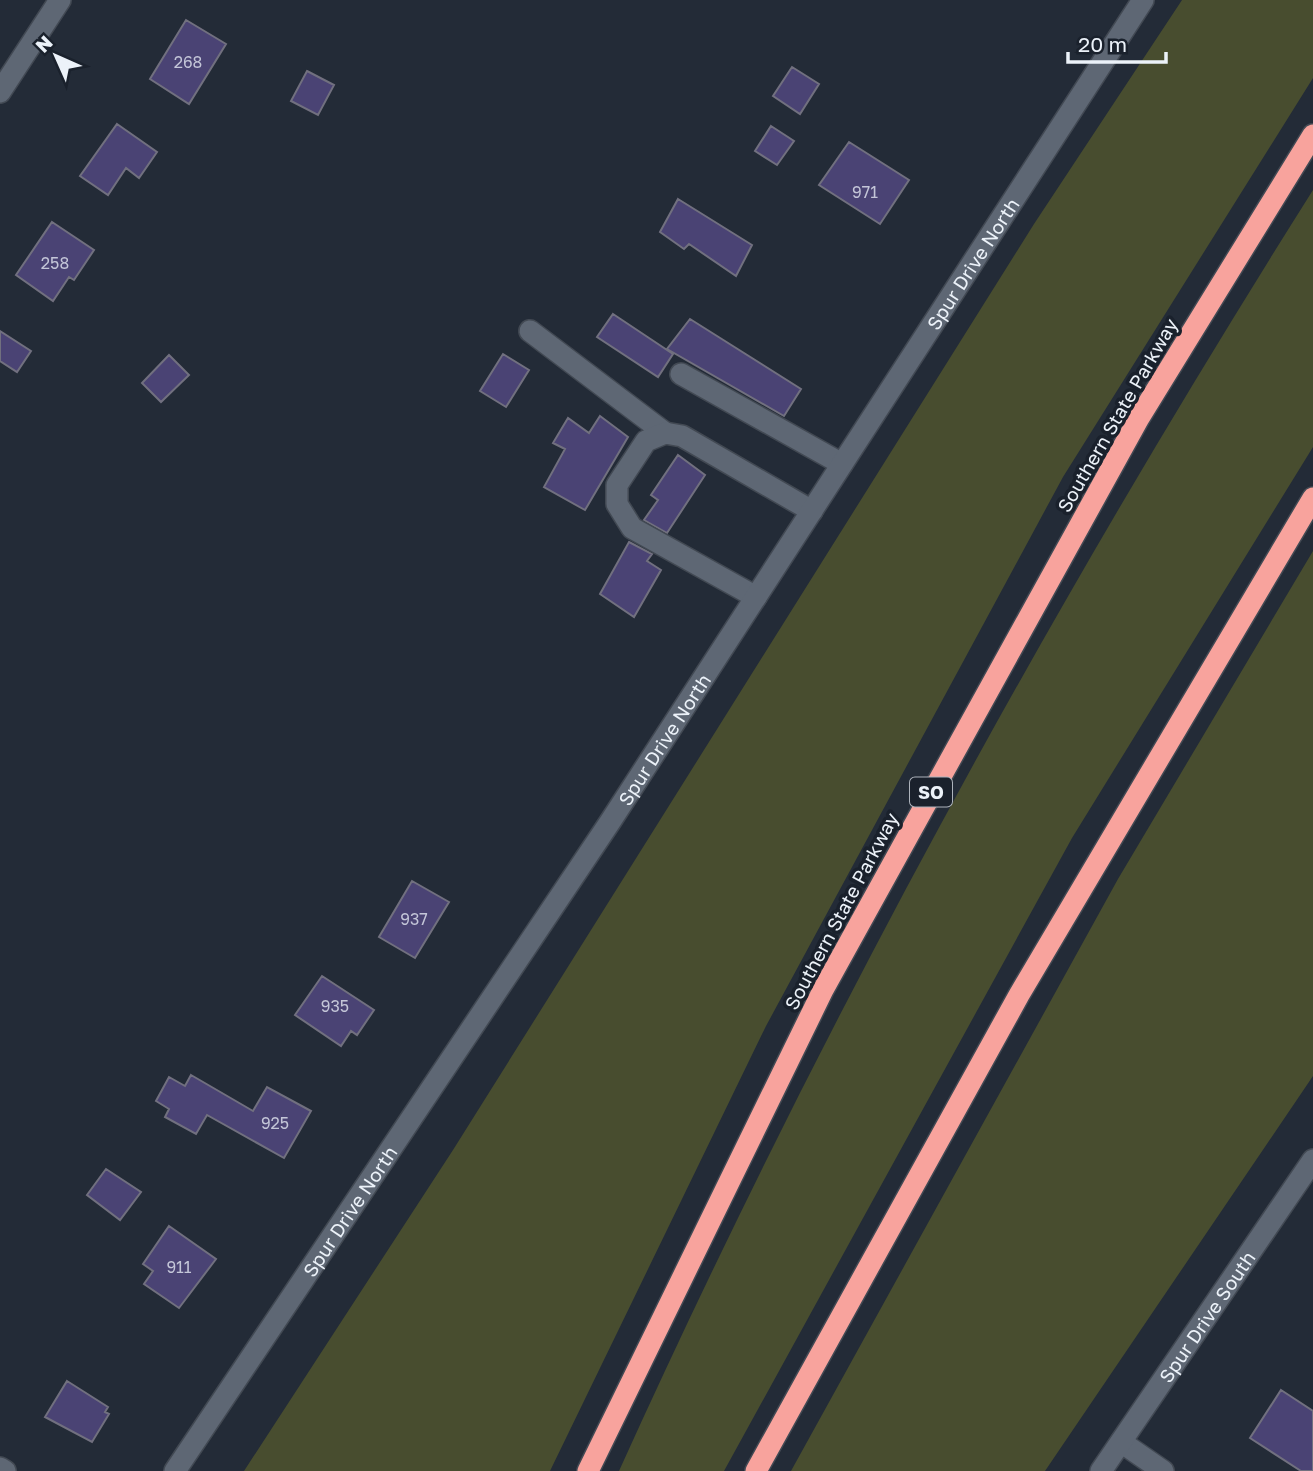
<svg xmlns="http://www.w3.org/2000/svg" width="1313" height="1471" font-family="'Golos Text',sans-serif">
	<style>
		.green { fill: #484d2f }
		.building { fill: #4a4374; stroke: #71707f; stroke-width: 2 }
		.lines { fill: none; stroke-linecap: round; stroke-linejoin: round }
		.minor-casing { stroke: #424953; stroke-width: 24 }
		.highway-casing { stroke: #424953; stroke-width: 24 }
		.minor { stroke: #5e6774; stroke-width: 21 }
		.highway { stroke: #f8a39d; stroke-width: 21 }
		.labels { text-anchor: middle; dominant-baseline: central; stroke-width: 7; stroke-linejoin: round; paint-order: stroke }
		.number-label { font-size: 16px; fill: #c4c6d8 }
		.shield { fill: #1a212c; stroke: #adb3bc; stroke-width: 2 }
		.shield-label { font-size: 18px; font-weight: bold; fill: #ecf2f9 }
		.street-label { font-size: 19px; fill: #ecf2f9; stroke: #1a212c }
	</style>
	<rect width="100%" height="100%" fill="#232b37"/>
	<!-- green -->
	<path class="green" d="M 1182,0 L 1313,0 L 1313,78 L 1063,477 L 766,1026 L 550,1471 L 244,1471 L 453,1150 L 1034,224 Z
		M 1313,190 L 1313,447 L 1072,838 L 724,1471 L 619,1471 C 819,1029 1054,600 1313,190 Z
		M 1313,551 L 1313,1076 L 1045,1471 L 791,1471 L 1118,879 Z"/>
	<!-- building -->
	<path class="building" d="M 186,20 L 226,44 L 189,104 L 150,79 Z
		M 792,67 L 819,84 L 800,114 L 773,96 Z
		M 307,71 L 334,85 L 318,115 L 291,101 Z
		M 117,124 L 157,152 L 139,178 L 126,168 L 108,195 L 80,176 Z
		M 771,126 L 794,141 L 777,165 L 755,151 Z
		M 849,142 L 909,180 L 880,224 L 819,185 Z
		M 678,199 L 752,245 L 736,276 L 689,244 L 684,249 L 660,232 Z
		M 52,222 L 94,250 L 74,280 L 69,277 L 53,301 L 16,275 Z
		M 613,314 L 673,354 L 658,377 L 597,337 Z
		M 690,319 L 801,389 L 784,416 L 667,349 Z
		M 0,331 L 31,351 L 17,372 L 0,361 Z
		M 503,354 L 529,370 L 506,407 L 480,391 Z
		M 169,355 L 189,375 L 161,402 L 142,383 Z
		M 600,416 L 628,437 L 585,510 L 544,487 L 565,449 L 553,443 L 568,418 L 589,433 Z
		M 678,455 L 705,475 L 667,533 L 644,520 L 658,500 L 651,495 Z
		M 629,542 L 652,554 L 647,561 L 661,570 L 634,617 L 600,594 Z
		M 412,881 L 449,902 L 415,958 L 379,937 Z
		M 322,976 L 374,1010 L 357,1035 L 351,1031 L 341,1046 L 295,1015 Z
		M 191,1075 L 253,1111 L 267,1087 L 311,1111 L 284,1158 L 207,1115 L 196,1134 L 165,1117 L 169,1109 L 156,1101 L 169,1077 L 185,1086 Z
		M 106,1169 L 141,1192 L 120,1220 L 87,1195 Z
		M 169,1226 L 216,1259 L 179,1308 L 144,1284 L 153,1271 L 143,1264 Z
		M 67,1381 L 108,1407 L 105,1412 L 109,1414 L 92,1442 L 45,1417 Z
		M 1281,1390 L 1313,1411 L 1313,1471 L 1301,1471 L 1250,1438 Z"/>
	<g class="lines">
		<!-- minor casing -->
		<g class="minor-casing">
			<g id="minor">
				<path d="M 0,92 L 60,0"/>
				<path d="M 530,331 L 665,433"/>
				<path d="M 681,374 L 842,464"/>
				<path d="M 756,597 L 632,528 L 617,504 L 617,485 L 646,441 L 665,433 L 682,436 L 812,511"/>
				<path d="M 1121,1442 L 1163,1471"/>
				<path d="M 0,1468 L 5,1471"/>
				<path id="s1" d="M 175,1471 L 610,822 L 1143,0"/>
				<path id="s2" d="M 1101,1471 L 1313,1160"/>
			</g>
		</g>
		<!-- highway casing -->
		<g class="highway-casing">
			<path id="highway" d="M 588,1471 L 823,990 L 1139,418 L 1313,135
				M 756,1471 L 1019,995 L 1313,498"/>
		</g>
		<!-- minor -->
		<use href="#minor" class="minor"/>
		<!-- highway -->
		<use href="#highway" class="highway"/>
	</g>
	<g class="labels">
		<!-- number labels -->
		<g class="number-label">
			<text x="188" y="62">268</text>
			<text x="865" y="192">971</text>
			<text x="55" y="263">258</text>
			<text x="414" y="919">937</text>
			<text x="335" y="1006">935</text>
			<text x="275" y="1123">925</text>
			<text x="179" y="1267">911</text>
		</g>
		<!-- shield labels -->
		<rect class="shield" x="910" y="777.5" width="42" height="29" rx="5"/>
		<g class="shield-label">
			<text x="931" y="792">SO</text>
		</g>
		<!-- street labels -->
		<g class="street-label">
			<text stroke="none"><textPath href="#s1" startOffset="1447">Spur Drive North</textPath></text>
			<text transform="translate(1117 415) rotate(-60)">Southern State Parkway</text>
			<text stroke="none"><textPath href="#s1" startOffset="880">Spur Drive North</textPath></text>
			<text transform="translate(841 911) rotate(-62)">Southern State Parkway</text>
			<text stroke="none"><textPath href="#s1" startOffset="313">Spur Drive North</textPath></text>
			<text stroke="none"><textPath href="#s2" startOffset="187">Spur Drive South</textPath></text>
		</g>
	</g>
	<!-- north arrow -->
	<g transform="translate(56 56) rotate(315)" stroke="#1a212c" stroke-width="5" paint-order="stroke">
	<path d="M0-5L12 26L0 18L-12 26Z" fill="#ecf2f9"/>
	<text y="-10" font-size="19" font-weight="bold" text-anchor="middle" fill="#ecf2f9">N</text>
	</g>
	<!-- scale -->
	<path d="M1068 52v10h98v-10" fill="none" stroke="#ecf2f9" stroke-width="3.5"/>
	<text x="1078" y="52" font-size="21" fill="#ecf2f9" stroke="#1a212c" stroke-width="5" paint-order="stroke">20 m</text>
</svg>
